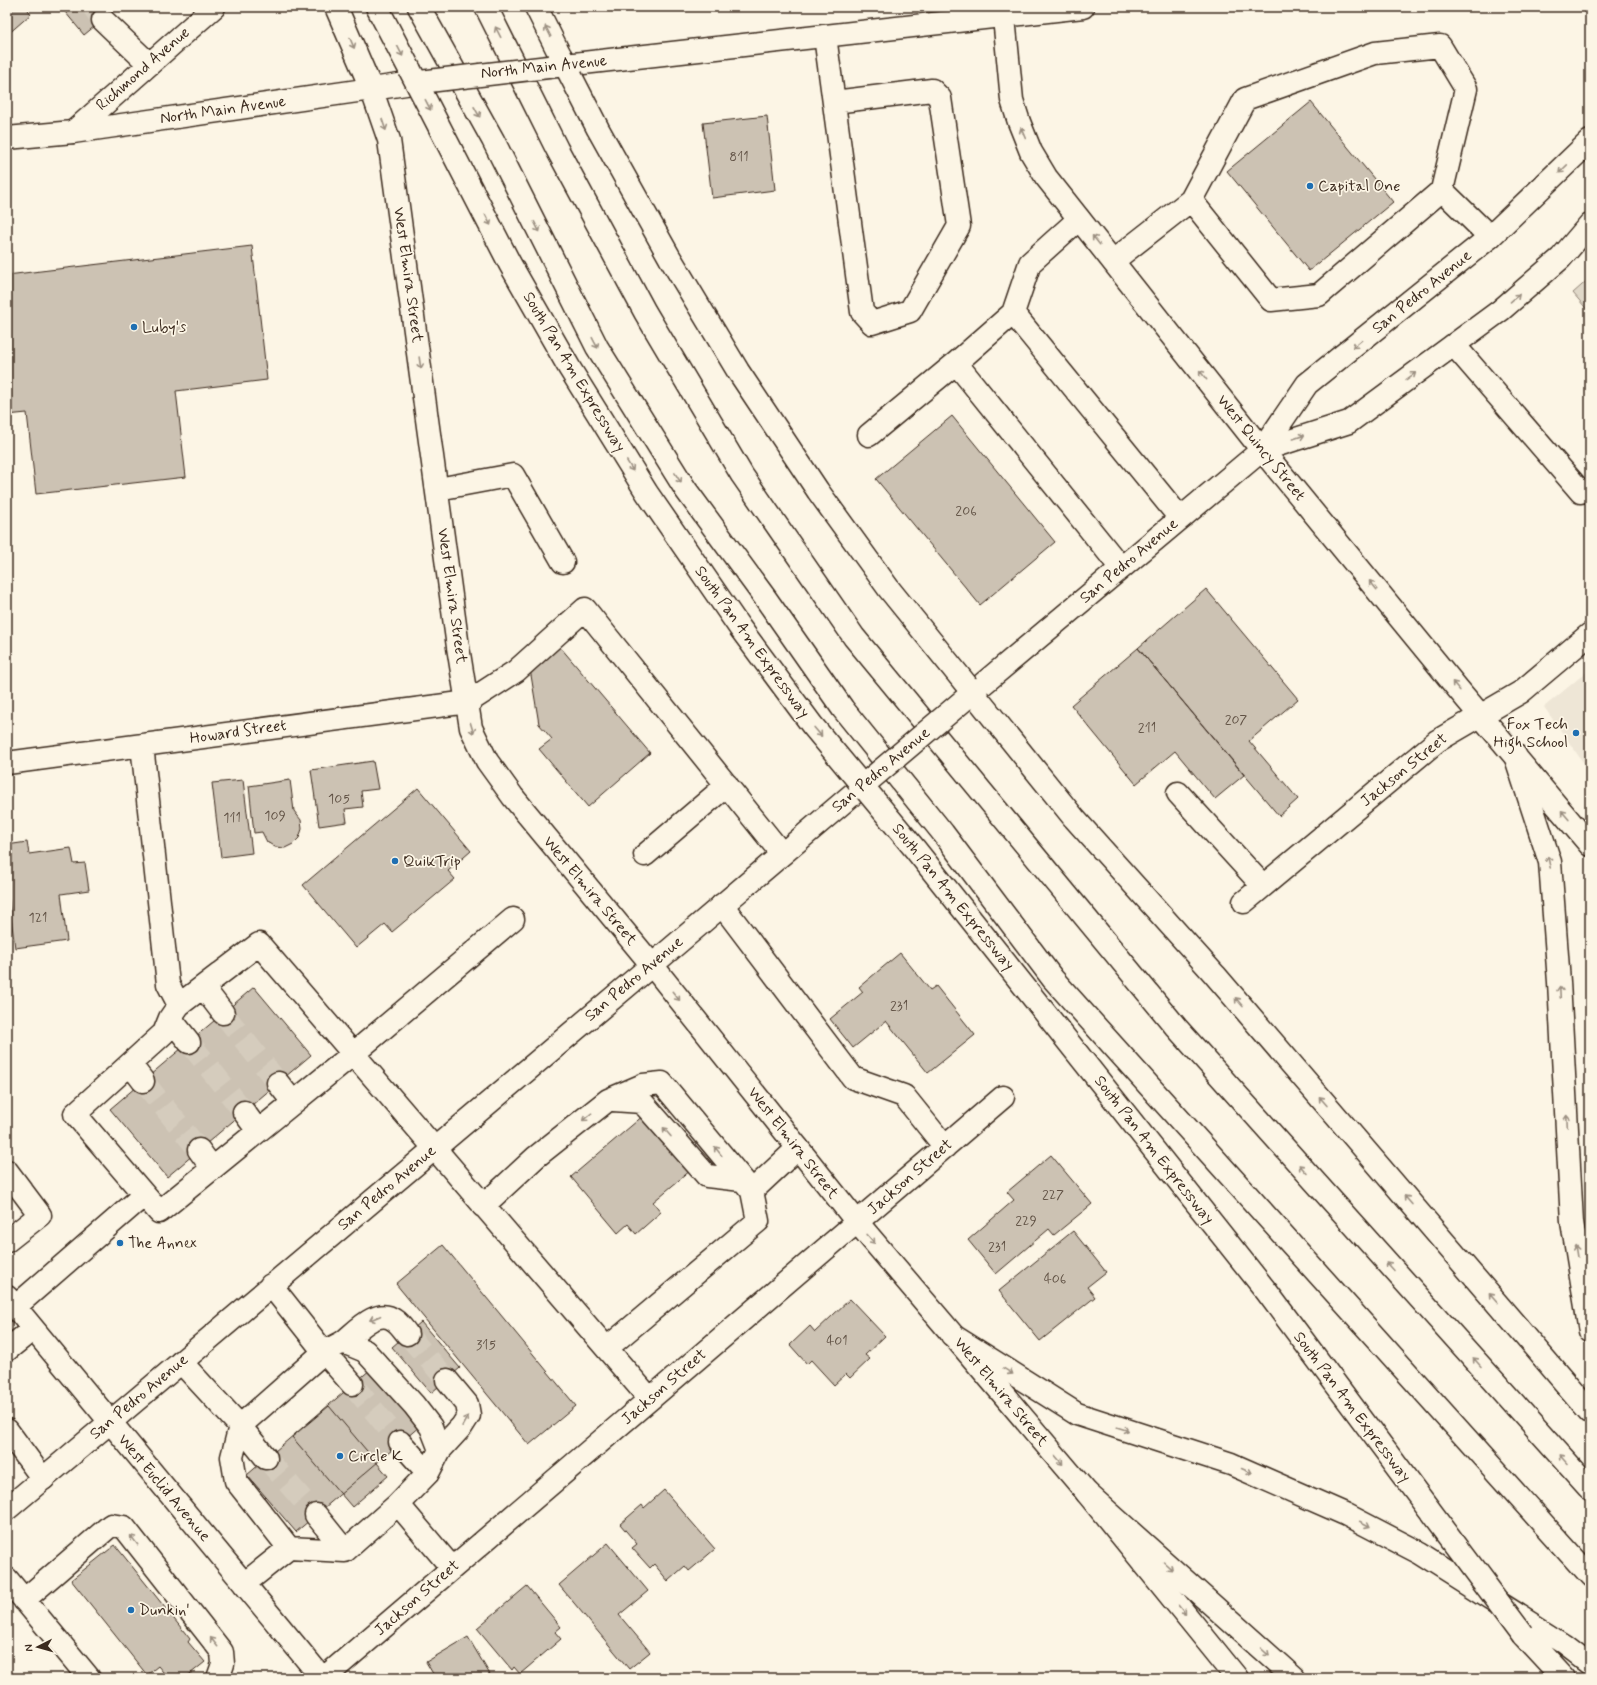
<svg xmlns="http://www.w3.org/2000/svg" width="1597" height="1685" font-family="Mynerve,sans-serif">
	<style>
		.built { fill: #eee6d6 }
		.green { fill: #e0d8c8; stroke: #8e8173 }
		.building { fill: #ccc2b3; stroke: #3b2a1e }
		.lines { fill: none; stroke-linecap: round; stroke-linejoin: round }
		.minor-tunnel { stroke: #d5ccbd; stroke-width: 22; stroke-dasharray: 22 11; stroke-linecap: butt }
		.minor-casing { stroke: #3b2a1e; stroke-width: 25 }
		.major-casing { stroke: #3b2a1e; stroke-width: 25 }
		.highway-casing { stroke: #3b2a1e; stroke-width: 25 }
		.minor { stroke: #fcf5e5; stroke-width: 22 }
		.major { stroke: #fcf5e5; stroke-width: 22 }
		.highway { stroke: #fcf5e5; stroke-width: 22 }
		.major-bridge-casing { stroke: #3b2a1e; stroke-width: 25; stroke-linecap: butt }
		.highway-bridge-casing { stroke: #3b2a1e; stroke-width: 25; stroke-linecap: butt }
		.major-bridge { stroke: #fcf5e5; stroke-width: 22 }
		.highway-bridge { stroke: #fcf5e5; stroke-width: 22 }
		.oneway { stroke: #9c9082 }
		.poi-dot { fill: #1f6fb2; stroke: #fcf5e5; stroke-width: 1.5 }
		.labels { text-anchor: middle; dominant-baseline: central; stroke-width: 3.5; stroke-linejoin: round; paint-order: stroke }
		.number-label { font-size: 14px; fill: #5f5043 }
		.street-label { font-size: 16px; fill: #3b2a1e; stroke: #fcf5e5 }
		.poi-label { font-size: 16px; fill: #3b2a1e; stroke: #fcf5e5; text-anchor: start }
	</style>
	<rect width="100%" height="100%" fill="#fcf5e5"/>
	<filter id="ink" filterUnits="userSpaceOnUse"><feTurbulence type="fractalNoise" baseFrequency=".025" numOctaves="2"/><feDisplacementMap in="SourceGraphic" scale="8" xChannelSelector="R" yChannelSelector="G"/><feConvolveMatrix kernelMatrix="1 2 1 2 8 2 1 2 1" color-interpolation-filters="sRGB"/></filter>
	<g filter="url(#ink)">
		<!-- built -->
		<path class="built" d="M 1590,669 L 1590,772 L 1544,707 Z"/>
		<!-- green -->
		<path class="green" d="M 1590,278 L 1590,313 L 1573,293 Z"/>
		<!-- building -->
		<path class="building" d="M 7,7 L 26,7 L 31,14 L 7,35 Z
			M 61,7 L 118,7 L 84,35 Z
			M 1311,102 L 1393,202 L 1309,271 L 1227,171 Z
			M 767,116 L 775,190 L 712,198 L 703,123 Z
			M 252,246 L 267,380 L 176,391 L 186,477 L 36,494 L 27,413 L 7,415 L 7,275 Z
			M 952,416 L 1055,542 L 980,605 L 876,479 Z
			M 1206,589 L 1298,699 L 1249,741 L 1298,799 L 1279,816 L 1138,648 Z
			M 555,641 L 650,753 L 588,807 L 539,749 L 552,739 L 539,724 L 529,663 Z
			M 1138,648 L 1244,775 L 1215,799 L 1175,751 L 1136,784 L 1071,705 Z
			M 373,761 L 378,789 L 361,791 L 363,807 L 345,809 L 347,822 L 319,826 L 311,770 Z
			M 243,780 L 252,853 L 221,857 L 212,783 Z
			M 290,780 L 294,811 L 301,820 L 302,829 L 299,838 L 293,844 L 285,848 L 275,847 L 267,842 L 262,832 L 254,833 L 249,786 Z
			M 418,788 L 471,851 L 448,871 L 455,879 L 392,932 L 385,924 L 356,948 L 303,885 Z
			M 27,842 L 29,854 L 71,848 L 74,864 L 85,863 L 89,890 L 61,894 L 67,941 L 15,948 L 7,887 L 7,845 Z
			M 900,953 L 930,990 L 936,986 L 975,1035 L 928,1073 L 886,1021 L 853,1048 L 830,1019 L 863,992 L 859,987 Z
			M 254,987 L 311,1055 L 167,1177 L 110,1109 Z
			M 7,1068 L 10,1092 L 7,1092 Z
			M 644,1115 L 691,1170 L 653,1202 L 661,1212 L 636,1234 L 628,1224 L 618,1233 L 571,1177 Z
			M 1051,1155 L 1092,1204 L 1054,1235 L 1049,1229 L 996,1274 L 968,1240 L 1014,1200 L 1007,1192 Z
			M 1073,1231 L 1106,1272 L 1087,1287 L 1095,1297 L 1040,1341 L 999,1291 Z
			M 443,1245 L 576,1406 L 529,1445 L 396,1284 Z
			M 850,1299 L 885,1336 L 865,1355 L 870,1359 L 850,1378 L 846,1374 L 834,1385 L 811,1360 L 807,1364 L 790,1345 L 810,1326 L 815,1332 Z
			M 421,1322 L 460,1368 L 431,1393 L 392,1347 Z
			M 371,1369 L 420,1426 L 296,1532 L 247,1475 Z
			M 329,1406 L 388,1476 L 352,1507 L 292,1437 Z
			M 664,1490 L 715,1549 L 689,1571 L 685,1566 L 668,1581 L 654,1564 L 650,1568 L 632,1548 L 637,1544 L 620,1524 L 642,1505 L 644,1508 Z
			M 608,1543 L 648,1591 L 619,1615 L 650,1652 L 629,1669 L 559,1585 Z
			M 115,1545 L 190,1639 L 188,1642 L 205,1662 L 185,1678 L 168,1678 L 158,1666 L 147,1675 L 71,1580 Z
			M 527,1586 L 561,1627 L 555,1632 L 561,1639 L 520,1674 L 514,1667 L 512,1670 L 477,1628 Z
			M 468,1637 L 492,1678 L 433,1678 L 435,1677 L 426,1662 Z"/>
		<g class="lines">
			<!-- minor-tunnel -->
			<path class="minor-tunnel" d="M 93,7 L 103,20
				M 223,1013 L 278,1083
				M 189,1042 L 244,1112
				M 143,1081 L 199,1150
				M 407,1334 L 447,1380
				M 352,1384 L 400,1442
				M 266,1458 L 316,1515"/>
			<!-- minor casing -->
			<g class="minor-casing">
				<path id="minor" d="M 103,20 L 149,64
					M 825,36 L 862,312 L 872,323 L 910,311 L 959,226 L 940,98 L 932,90 L 834,102
					M 73,132 L 214,7
					M 1191,200 L 1245,99 L 1375,53 L 1440,46 L 1466,89 L 1442,190
					M 1113,261 L 1191,200 L 1271,300 L 1319,295 L 1442,190 L 1490,237
					M 1013,313 L 1030,263 L 1079,219
					M 1454,345 L 1581,492
					M 956,363 L 1121,568
					M 869,435 L 956,363 L 1013,313 L 1180,518
					M 438,489 L 513,475 L 563,562
					M 142,745 L 168,984 L 179,1005 L 259,944 L 650,1399
					M 7,763 L 468,702 L 516,671 L 585,609 L 782,854
					M 1178,793 L 1263,886
					M 645,855 L 727,785
					M 1244,902 L 1437,741 L 1521,692 L 1590,634
					M 722,905 L 853,1078 L 904,1096 L 945,1147
					M 203,987 L 223,1013
					M 179,1005 L 170,1018 L 164,1033 L 75,1114 L 159,1212 L 353,1054 L 513,919
					M 170,1018 L 189,1042
					M 130,1064 L 143,1081
					M 278,1083 L 293,1102
					M 613,1100 L 642,1102 L 707,1176 L 742,1180
					M 244,1112 L 258,1131
					M 199,1150 L 212,1168
					M 7,1171 L 40,1215 L 7,1241
					M 483,1206 L 536,1157 L 608,1100 L 643,1085 L 662,1083 L 752,1191
					M 271,1285 L 324,1352 L 352,1384
					M 7,1297 L 322,1678
					M 15,1307 L 144,1195
					M 343,1342 C 356,1332 377,1307 394,1320 C 399,1323 403,1329 407,1334
					M 607,1348 L 758,1221 L 752,1191 L 798,1148
					M 7,1350 L 33,1329
					M 181,1362 L 240,1426 L 232,1457 L 236,1481 L 289,1548
					M 7,1430 L 43,1479
					M 400,1442 L 428,1473
					M 440,1450 L 462,1426 L 469,1415 L 467,1404 L 447,1380
					M 266,1458 L 240,1426 L 324,1352 L 343,1342 L 365,1351 L 414,1405 L 431,1427 L 440,1450 L 428,1473 L 398,1504
					M 316,1515 L 345,1551
					M 7,1579 L 89,1678
					M 244,1584 L 289,1548 L 345,1551 L 398,1504 L 452,1568
					M 24,1600 L 111,1525 L 124,1527 L 222,1652 L 223,1664 L 218,1678
					M 324,1678 L 1003,1097"/>
			</g>
			<!-- major casing -->
			<g class="major-casing">
				<path id="major" d="M 336,7 L 371,88 L 389,140 L 458,647 L 471,728 L 487,761 L 513,797 L 652,965 L 857,1222 L 1087,1493 L 1237,1678
					M 1003,7 L 1012,100 L 1019,122 L 1031,152 L 1046,177 L 1262,450 L 1458,689 L 1590,845
					M 574,64 L 1083,7
					M 7,138 L 73,132 L 420,82
					M 1262,450 L 1349,422 L 1501,310 L 1561,258 L 1590,224
					M 977,689 L 1262,450 L 1307,384 L 1490,237 L 1590,141
					M 7,1509 L 652,965 L 860,788"/>
			</g>
			<!-- highway casing -->
			<g class="highway-casing">
				<path id="highway" d="M 377,7 L 410,70
					M 419,7 L 493,140 L 597,347 L 686,490 L 766,599 L 843,709 L 943,833 L 1053,979 L 1590,1576
					M 486,7 L 557,149 L 645,312 L 742,475 L 854,637 L 1176,1027 L 1590,1488
					M 536,7 L 560,55
					M 1515,755 L 1550,862 L 1559,982 L 1572,1222 L 1590,1331
					M 1518,1328 L 1590,1412
					M 952,1335 L 1077,1414 L 1231,1464 L 1345,1514 L 1420,1553 L 1564,1644 L 1590,1664
					M 1087,1493 L 1294,1678
					M 1523,1635 L 1563,1678"/>
			</g>
			<!-- minor -->
			<use href="#minor" class="minor"/>
			<!-- major -->
			<use href="#major" class="major"/>
			<!-- highway -->
			<use href="#highway" class="highway"/>
			<!-- major-bridge casing -->
			<g class="major-bridge-casing">
				<path id="major-bridge" d="M 420,82 L 574,64
					M 860,788 L 977,689"/>
			</g>
			<!-- highway-bridge casing -->
			<g class="highway-bridge-casing">
				<path id="highway-bridge" d="M 560,55 L 598,129 L 670,258 L 738,371 L 818,491 L 889,589 L 1074,818 L 1215,975 L 1518,1328
					M 410,70 L 510,264 L 570,369 L 647,493 L 740,628 L 812,725 L 915,849 L 1267,1292 L 1523,1635"/>
			</g>
			<!-- major-bridge -->
			<use href="#major-bridge" class="major-bridge"/>
			<!-- highway-bridge -->
			<use href="#highway-bridge" class="highway-bridge"/>
		</g>
		<!-- one-way arrows -->
		<defs><path id="oneway-shaft" d="M-6 0H5M1.5-3L5.5 0L1.5 3" fill="none" stroke-width="1.6" stroke-linecap="round" stroke-linejoin="round"/></defs>
		<g class="oneway">
			<use href="#oneway-shaft" transform="translate(548 31) rotate(-117)"/>
			<use href="#oneway-shaft" transform="translate(498 32) rotate(-117)"/>
			<use href="#oneway-shaft" transform="translate(352 43) rotate(67)"/>
			<use href="#oneway-shaft" transform="translate(400 51) rotate(63)"/>
			<use href="#oneway-shaft" transform="translate(428 105) rotate(63)"/>
			<use href="#oneway-shaft" transform="translate(477 112) rotate(61)"/>
			<use href="#oneway-shaft" transform="translate(384 125) rotate(71)"/>
			<use href="#oneway-shaft" transform="translate(1023 133) rotate(-113)"/>
			<use href="#oneway-shaft" transform="translate(1563 169) rotate(136)"/>
			<use href="#oneway-shaft" transform="translate(488 220) rotate(63)"/>
			<use href="#oneway-shaft" transform="translate(537 227) rotate(63)"/>
			<use href="#oneway-shaft" transform="translate(1096 240) rotate(-129)"/>
			<use href="#oneway-shaft" transform="translate(1515 298) rotate(-41)"/>
			<use href="#oneway-shaft" transform="translate(595 343) rotate(62)"/>
			<use href="#oneway-shaft" transform="translate(1357 344) rotate(141)"/>
			<use href="#oneway-shaft" transform="translate(420 363) rotate(82)"/>
			<use href="#oneway-shaft" transform="translate(1203 375) rotate(-128)"/>
			<use href="#oneway-shaft" transform="translate(1411 376) rotate(-36)"/>
			<use href="#oneway-shaft" transform="translate(1299 437) rotate(-19)"/>
			<use href="#oneway-shaft" transform="translate(630 466) rotate(58)"/>
			<use href="#oneway-shaft" transform="translate(678 478) rotate(58)"/>
			<use href="#oneway-shaft" transform="translate(1373 585) rotate(-129)"/>
			<use href="#oneway-shaft" transform="translate(1456 686) rotate(-130)"/>
			<use href="#oneway-shaft" transform="translate(472 728) rotate(73)"/>
			<use href="#oneway-shaft" transform="translate(818 732) rotate(50)"/>
			<use href="#oneway-shaft" transform="translate(1565 815) rotate(-130)"/>
			<use href="#oneway-shaft" transform="translate(1549 862) rotate(-102)"/>
			<use href="#oneway-shaft" transform="translate(1560 992) rotate(-93)"/>
			<use href="#oneway-shaft" transform="translate(676 996) rotate(51)"/>
			<use href="#oneway-shaft" transform="translate(1239 1002) rotate(-131)"/>
			<use href="#oneway-shaft" transform="translate(1323 1101) rotate(-131)"/>
			<use href="#oneway-shaft" transform="translate(587 1117) rotate(141)"/>
			<use href="#oneway-shaft" transform="translate(1567 1121) rotate(-93)"/>
			<use href="#oneway-shaft" transform="translate(667 1132) rotate(-131)"/>
			<use href="#oneway-shaft" transform="translate(718 1151) rotate(-129)"/>
			<use href="#oneway-shaft" transform="translate(1303 1169) rotate(-132)"/>
			<use href="#oneway-shaft" transform="translate(1408 1200) rotate(-131)"/>
			<use href="#oneway-shaft" transform="translate(871 1239) rotate(50)"/>
			<use href="#oneway-shaft" transform="translate(1577 1251) rotate(-99)"/>
			<use href="#oneway-shaft" transform="translate(1390 1266) rotate(-132)"/>
			<use href="#oneway-shaft" transform="translate(1493 1298) rotate(-131)"/>
			<use href="#oneway-shaft" transform="translate(375 1318) rotate(157)"/>
			<use href="#oneway-shaft" transform="translate(1477 1362) rotate(-132)"/>
			<use href="#oneway-shaft" transform="translate(1008 1371) rotate(32)"/>
			<use href="#oneway-shaft" transform="translate(465 1421) rotate(-61)"/>
			<use href="#oneway-shaft" transform="translate(1123 1429) rotate(18)"/>
			<use href="#oneway-shaft" transform="translate(1564 1459) rotate(-132)"/>
			<use href="#oneway-shaft" transform="translate(1059 1460) rotate(50)"/>
			<use href="#oneway-shaft" transform="translate(1247 1471) rotate(24)"/>
			<use href="#oneway-shaft" transform="translate(1365 1524) rotate(27)"/>
			<use href="#oneway-shaft" transform="translate(134 1540) rotate(-128)"/>
			<use href="#oneway-shaft" transform="translate(1168 1566) rotate(42)"/>
			<use href="#oneway-shaft" transform="translate(1182 1610) rotate(51)"/>
			<use href="#oneway-shaft" transform="translate(214 1642) rotate(-128)"/>
			<use href="#oneway-shaft" transform="translate(1265 1652) rotate(42)"/>
		</g>
	</g>
	<!-- markers -->
	<g class="poi-dot">
		<circle cx="1310" cy="186" r="4"/>
		<circle cx="134" cy="327" r="4"/>
		<circle cx="1576" cy="733" r="4"/>
		<circle cx="395" cy="861" r="4"/>
		<circle cx="120" cy="1243" r="4"/>
		<circle cx="340" cy="1456" r="4"/>
		<circle cx="131" cy="1610" r="4"/>
	</g>
	<g class="labels">
		<!-- number labels -->
		<g class="number-label">
			<text x="739" y="157">811</text>
			<text x="966" y="511">206</text>
			<text x="1236" y="720">207</text>
			<text x="1147" y="728">211</text>
			<text x="339" y="799">105</text>
			<text x="275" y="816">109</text>
			<text x="232" y="818">111</text>
			<text x="38" y="918">121</text>
			<text x="899" y="1006">231</text>
			<text x="1053" y="1195">227</text>
			<text x="1026" y="1221">229</text>
			<text x="997" y="1247">231</text>
			<text x="1055" y="1279">406</text>
			<text x="837" y="1341">401</text>
			<text x="486" y="1345">315</text>
		</g>
		<!-- street labels -->
		<g class="street-label">
			<text transform="translate(544 67) rotate(-6)">North Main Avenue</text>
			<text transform="translate(143 69) rotate(-41)">Richmond Avenue</text>
			<text transform="translate(223 110) rotate(-8)">North Main Avenue</text>
			<text transform="translate(408 275) rotate(82)">West Elmira Street</text>
			<text transform="translate(1422 292) rotate(-39)">San Pedro Avenue</text>
			<text transform="translate(574 372) rotate(59)">South Pan Am Expressway</text>
			<text transform="translate(1261 448) rotate(51)">West Quincy Street</text>
			<text transform="translate(1129 561) rotate(-40)">San Pedro Avenue</text>
			<text transform="translate(452 596) rotate(82)">West Elmira Street</text>
			<text transform="translate(752 642) rotate(54)">South Pan Am Expressway</text>
			<text transform="translate(238 732) rotate(-8)">Howard Street</text>
			<text transform="translate(881 770) rotate(-40)">San Pedro Avenue</text>
			<text transform="translate(1404 770) rotate(-39)">Jackson Street</text>
			<text transform="translate(590 891) rotate(50)">West Elmira Street</text>
			<text transform="translate(953 897) rotate(51)">South Pan Am Expressway</text>
			<text transform="translate(634 979) rotate(-40)">San Pedro Avenue</text>
			<text transform="translate(793 1143) rotate(52)">West Elmira Street</text>
			<text transform="translate(1154 1150) rotate(52)">South Pan Am Expressway</text>
			<text transform="translate(910 1177) rotate(-41)">Jackson Street</text>
			<text transform="translate(387 1188) rotate(-40)">San Pedro Avenue</text>
			<text transform="translate(664 1387) rotate(-41)">Jackson Street</text>
			<text transform="translate(1001 1392) rotate(50)">West Elmira Street</text>
			<text transform="translate(139 1397) rotate(-40)">San Pedro Avenue</text>
			<text transform="translate(1352 1407) rotate(53)">South Pan Am Expressway</text>
			<text transform="translate(164 1488) rotate(50)">West Euclid Avenue</text>
			<text transform="translate(417 1598) rotate(-41)">Jackson Street</text>
		</g>
		<!-- poi labels -->
		<g class="poi-label">
			<text x="1318" y="186">Capital One</text>
			<text x="142" y="327">Luby's</text>
			<text x="1568" y="724" text-anchor="end">Fox Tech<tspan x="1568" dy="18">High School</tspan></text>
			<text x="403" y="861">QuikTrip</text>
			<text x="128" y="1243">The Annex</text>
			<text x="348" y="1456">Circle K</text>
			<text x="139" y="1610">Dunkin'</text>
		</g>
	</g>
	<!-- margin -->
	<rect width="1597" height="1685" fill="none" stroke="#fcf5e5" stroke-width="24"/>
	<rect x="12" y="12" width="1573" height="1661" fill="none" stroke="#3b2a1e" stroke-width="1.5" filter="url(#ink)"/>
	<!-- north arrow -->
	<g transform="translate(38 1647) rotate(264)" stroke="#fcf5e5" stroke-width="3" paint-order="stroke">
	<path d="M0-3L7 15L0 10L-7 15Z" fill="#3b2a1e"/>
	<text y="-6" font-size="11" font-weight="bold" text-anchor="middle" fill="#3b2a1e">N</text>
	</g>
</svg>
